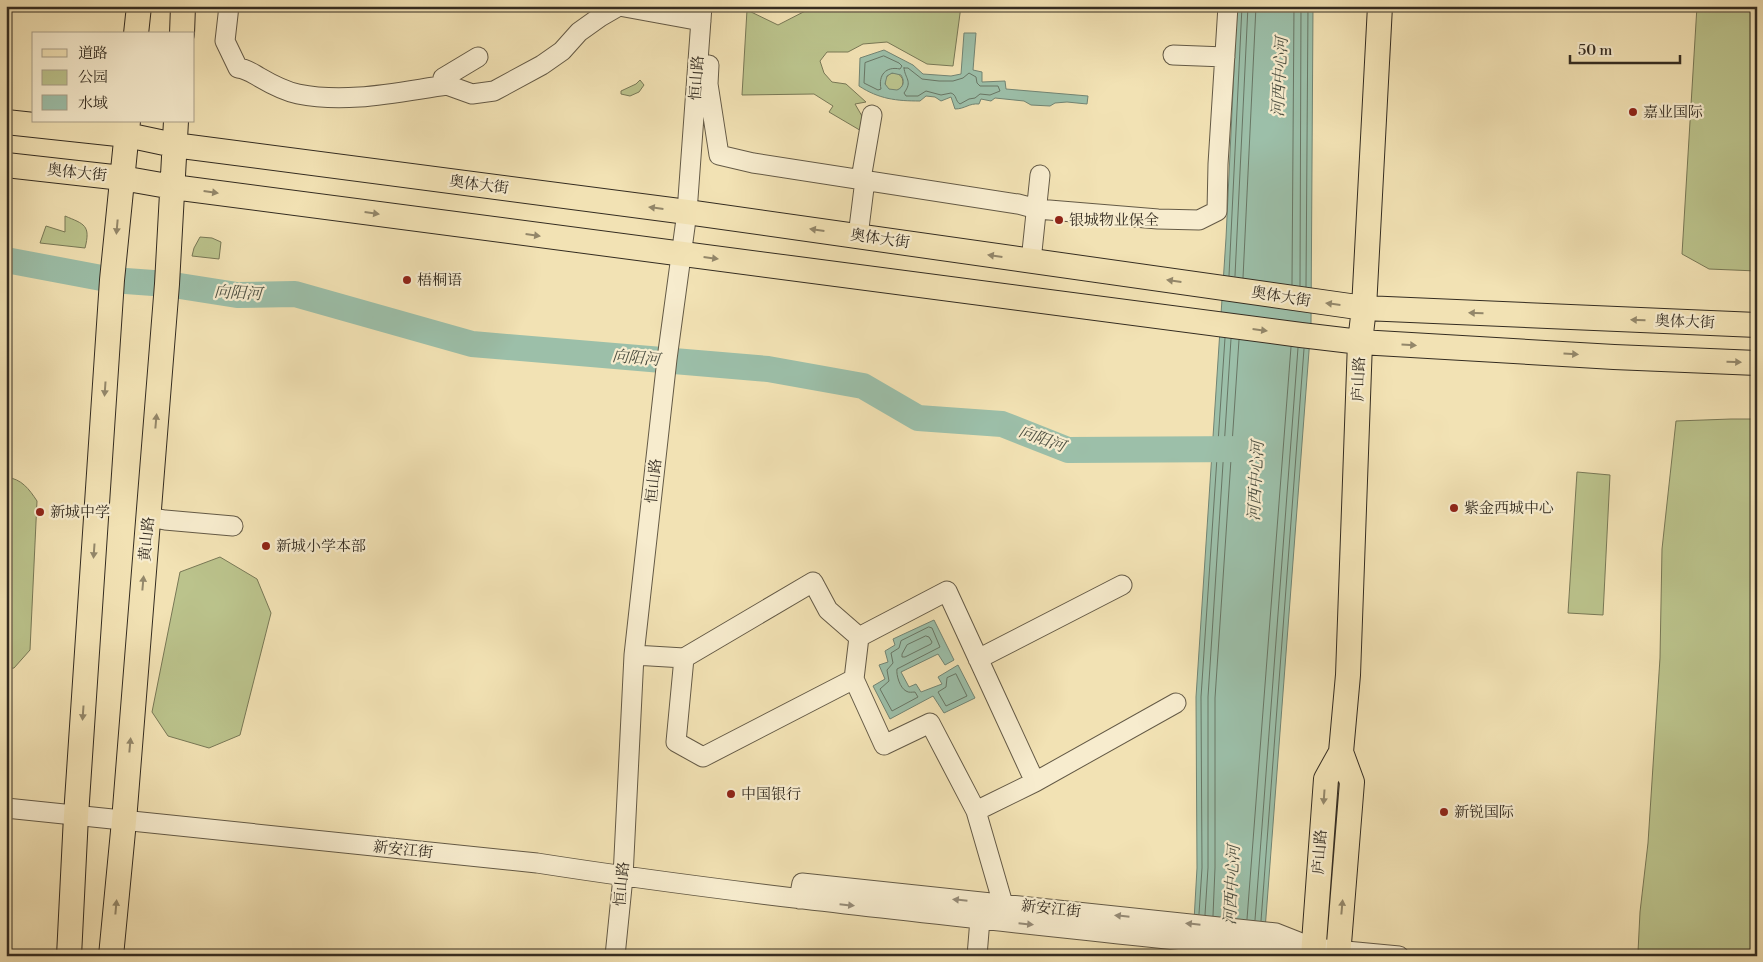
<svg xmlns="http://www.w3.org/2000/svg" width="1763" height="962" font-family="'Libre Bodoni','Noto Serif SC',serif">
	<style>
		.green { fill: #bbc38c; stroke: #787856 }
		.water { fill: #9cbfa9; stroke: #728473; fill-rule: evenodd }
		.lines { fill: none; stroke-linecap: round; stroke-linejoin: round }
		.shore { stroke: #687665; stroke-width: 1 }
		.river { stroke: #9cbfa9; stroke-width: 26 }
		.minor-casing { stroke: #645a46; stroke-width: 21 }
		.major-casing { stroke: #342c21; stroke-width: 26 }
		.minor { stroke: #f7ecce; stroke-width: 19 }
		.major { stroke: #f2e2b4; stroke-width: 24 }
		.oneway { fill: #93876a }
		.oneway2 { fill: #968c78 }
		.poi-dot { fill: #8f2418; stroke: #f7ecce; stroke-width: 2 }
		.labels { text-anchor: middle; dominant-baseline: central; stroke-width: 4.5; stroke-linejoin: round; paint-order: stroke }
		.street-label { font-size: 15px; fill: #342c21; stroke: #f7ecce }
		.poi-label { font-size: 15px; fill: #342c21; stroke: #f7ecce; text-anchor: start }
		.water-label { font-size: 16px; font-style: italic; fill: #4e5143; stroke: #f7ecce }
	</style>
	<rect width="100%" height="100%" fill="#f2e2b4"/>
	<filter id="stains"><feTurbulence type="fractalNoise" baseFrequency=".004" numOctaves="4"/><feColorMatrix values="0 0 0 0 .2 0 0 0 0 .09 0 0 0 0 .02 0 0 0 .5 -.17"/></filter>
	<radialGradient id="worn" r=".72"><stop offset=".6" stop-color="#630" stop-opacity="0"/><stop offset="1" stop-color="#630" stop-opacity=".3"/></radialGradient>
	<!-- green -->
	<path class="green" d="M 815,6 L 961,6 L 953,66 L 927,64 L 887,42 L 863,44 L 848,52 L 827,52 L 820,61 L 824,73 L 832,82 L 846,84 L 866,102 L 855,104 L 866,123 L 863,132 L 829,112 L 833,106 L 814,94 L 742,95 L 747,10 L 778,25 Z
		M 1697,6 L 1757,6 L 1757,271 L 1709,269 L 1682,254 Z
		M885 82a9 9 0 1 1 18 0a9 9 0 1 1-18 0Z
		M 640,80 L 644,85 L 639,92 L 630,96 L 621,94 L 621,91 L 636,84 Z
		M 65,216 C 84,224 91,225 85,248 L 40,243 L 46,226 L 65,232 Z
		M 200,237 L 212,238 L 221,242 L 219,259 L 192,256 L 194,248 Z
		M 1731,419 L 1757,419 L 1757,956 L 1654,956 L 1638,952 L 1640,912 L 1648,843 L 1660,658 L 1662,549 L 1676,421 Z
		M 1577,472 L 1610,475 L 1603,615 L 1568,613 Z
		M 6,477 C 22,479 29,489 37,501 L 30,650 L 14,668 L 6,669 Z
		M 220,557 L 257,579 L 271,613 L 240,735 L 209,748 L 168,736 L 152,712 L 180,572 Z"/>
	<!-- water -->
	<path class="water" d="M 1237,6 L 1313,6 L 1311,325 L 1263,956 L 1192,956 L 1197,868 L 1196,697 L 1226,238 Z
		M 964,33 L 976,33 L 973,70 L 982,72 L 982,82 L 1005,81 L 1006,89 L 1088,96 L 1087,104 L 1067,102 L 1055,103 L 1050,106 L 1031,105 L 1024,101 L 995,98 L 991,101 L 981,99 L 979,104 C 969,103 965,109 955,109 L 951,97 L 941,101 L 935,97 L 926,96 L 920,101 C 896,101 879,99 859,86 L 860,58 L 884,50 L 913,65 L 923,74 L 951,76 L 961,74 ZM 892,73 L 901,75 C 905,81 904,87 897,90 L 889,89 L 885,84 L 887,76 Z
		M 934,620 L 954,660 L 945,665 L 938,654 L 901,672 L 909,687 L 916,684 L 921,692 L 942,684 L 938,677 L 958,665 L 975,698 L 944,713 L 933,696 L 890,719 L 873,686 L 885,679 L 879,665 L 888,662 L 885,651 L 895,645 L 893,639 Z"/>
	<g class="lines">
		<!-- shore -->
		<path class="shore" d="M 884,56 L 899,63 L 902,66 L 900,69 C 886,66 878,75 881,89 L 878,90 L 864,83 L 865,63 Z
			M 904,68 L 908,68 L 922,79 L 939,81 L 953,81 L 963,78 L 969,73 L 976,77 L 977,83 L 980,86 L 998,86 L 1000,91 L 990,95 L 980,94 L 975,98 L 969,99 L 960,104 C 955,101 957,95 951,93 L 941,95 L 926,91 L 918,96 L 906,96 L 904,93 C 913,81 905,79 904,68 Z
			M 1229,276 L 1242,6
			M 1235,276 L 1248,6
			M 1243,278 L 1256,6
			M 1292,285 L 1294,6
			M 1300,286 L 1301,6
			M 1306,287 L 1308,6
			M 929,627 L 932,628 L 940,647 L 897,669 C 896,675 900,688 906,691 C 909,693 912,692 915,692 L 918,697 L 892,711 L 880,689 L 889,681 L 887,670 L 893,663 L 891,653 L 899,648 L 901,641 Z
			M 926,636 L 929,637 L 932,642 L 931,644 L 905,657 L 902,657 L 902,654 L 907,645 Z
			M 956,674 L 967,696 L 946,706 L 938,692 L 946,687 L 947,678 Z
			M 1199,914 L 1202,868 L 1201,697 L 1225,338
			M 1205,915 L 1208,868 L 1208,697 L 1231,339
			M 1213,916 L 1215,868 L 1215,698 L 1239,340
			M 1247,919 L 1291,347
			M 1255,920 L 1298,348
			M 1261,921 L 1304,349"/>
		<!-- river -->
		<path class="river" d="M 6,260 L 112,280 L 167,284 L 237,295 L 295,294 L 472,344 L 768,369 L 863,386 L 918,418 L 1002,424 L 1068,450 L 1249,449"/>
		<!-- minor casing -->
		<g class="minor-casing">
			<path id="minor" d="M 229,6 L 225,41 L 238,68 C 247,69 252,73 259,77 C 271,84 284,91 298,94 C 347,104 398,92 447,85
				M 619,6 L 701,21
				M 1173,55 L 1225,57
				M 478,57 L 443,78 L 447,85 L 472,94 L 494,91 L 542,65 L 562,51 L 579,32 L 600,17 L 619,6
				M 709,65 L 708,84 L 719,155 L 753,163 L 1018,204 L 1037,209 L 1158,219 L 1199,220 L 1217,211 L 1218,164 L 1228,6
				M 861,179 L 872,115
				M 858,236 L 865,180
				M 1031,261 L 1040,175
				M 148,517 L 165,520 L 233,526
				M 634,655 L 684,658 L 813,582 L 828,610 L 859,637 L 947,591 L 1035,782 L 976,811 L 1003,904
				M 684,658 L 676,742 L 703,757 L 854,679 L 884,745 L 930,723 L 976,811
				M 978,659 L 1122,585
				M 854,679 L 859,637
				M 1035,782 L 1176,703
				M 6,808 L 537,863 C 781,901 1027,923 1272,951 L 1314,948 L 1399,956
				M 799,899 L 802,883 L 1276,933 L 1309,946
				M 615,956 L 623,877 L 634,655 L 667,359 L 687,212 L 702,6
				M 977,956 L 980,919"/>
		</g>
		<!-- major casing -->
		<g class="major-casing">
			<path id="major" d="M 136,34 L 139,6
				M 182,34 L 183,6
				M 6,122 L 127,135 L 174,145 L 687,212 L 1364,308 L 1757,325
				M 6,165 L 122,178 L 173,187 L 1301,335 L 1360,342 L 1614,357 L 1757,363
				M 69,956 L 76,816 L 112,280 L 128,121
				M 111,956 L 124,821 L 167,284 L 176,121
				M 1313,956 L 1326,779 L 1341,752
				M 1338,956 L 1352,782 L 1341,752 L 1348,675 L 1360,342 L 1364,308 L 1380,6"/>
		</g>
		<!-- minor -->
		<use href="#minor" class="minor"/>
		<!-- major -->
		<use href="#major" class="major"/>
	</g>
	<!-- one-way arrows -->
	<defs><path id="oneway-solid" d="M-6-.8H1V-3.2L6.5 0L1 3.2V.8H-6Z" transform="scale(1.25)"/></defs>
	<g class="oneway">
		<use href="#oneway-solid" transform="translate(211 192) rotate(8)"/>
		<use href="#oneway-solid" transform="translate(656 208) rotate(-173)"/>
		<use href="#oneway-solid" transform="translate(372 213) rotate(8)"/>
		<use href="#oneway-solid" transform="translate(117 227) rotate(95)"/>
		<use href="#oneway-solid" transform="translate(817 230) rotate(-172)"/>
		<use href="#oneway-solid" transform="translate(533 235) rotate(8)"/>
		<use href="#oneway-solid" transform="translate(995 256) rotate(-172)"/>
		<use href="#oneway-solid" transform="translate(711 258) rotate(7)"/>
		<use href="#oneway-solid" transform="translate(1174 281) rotate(-172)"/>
		<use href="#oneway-solid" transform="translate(1333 304) rotate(-173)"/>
		<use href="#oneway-solid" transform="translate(1476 313) rotate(-178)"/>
		<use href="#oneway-solid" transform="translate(1638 320) rotate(-178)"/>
		<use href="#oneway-solid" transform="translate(1260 330) rotate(7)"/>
		<use href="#oneway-solid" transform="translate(1409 345) rotate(3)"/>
		<use href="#oneway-solid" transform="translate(1571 354) rotate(3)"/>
		<use href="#oneway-solid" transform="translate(1734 362) rotate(2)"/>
		<use href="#oneway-solid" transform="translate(105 389) rotate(94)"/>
		<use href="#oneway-solid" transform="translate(156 421) rotate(-85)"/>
		<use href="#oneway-solid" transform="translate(94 551) rotate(94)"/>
		<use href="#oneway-solid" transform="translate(143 583) rotate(-85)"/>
		<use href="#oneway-solid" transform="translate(83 713) rotate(94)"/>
		<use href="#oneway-solid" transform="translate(130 745) rotate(-85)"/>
		<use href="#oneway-solid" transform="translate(1324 797) rotate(94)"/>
		<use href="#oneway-solid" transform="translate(116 907) rotate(-85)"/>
		<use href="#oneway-solid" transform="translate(1342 907) rotate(-85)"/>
	</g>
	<g class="oneway2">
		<use href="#oneway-solid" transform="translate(960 900) rotate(-174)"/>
		<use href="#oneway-solid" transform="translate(847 905) rotate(6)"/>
		<use href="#oneway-solid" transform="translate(1122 916) rotate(-174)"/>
		<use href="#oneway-solid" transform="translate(1026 924) rotate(6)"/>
		<use href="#oneway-solid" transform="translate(1193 924) rotate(-174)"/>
	</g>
	<!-- markers -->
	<g class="poi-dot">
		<circle cx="1633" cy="112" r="5"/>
		<circle cx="1059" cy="220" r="5"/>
		<circle cx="407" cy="280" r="5"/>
		<circle cx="1454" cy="508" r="5"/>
		<circle cx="40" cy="512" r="5"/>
		<circle cx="266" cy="546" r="5"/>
		<circle cx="731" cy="794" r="5"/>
		<circle cx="1444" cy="812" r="5"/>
	</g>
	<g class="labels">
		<!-- street labels -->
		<g class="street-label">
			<text transform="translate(697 78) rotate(-86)">恒山路</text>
			<text transform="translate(77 173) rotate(6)">奥体大街</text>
			<text transform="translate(479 185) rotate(7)">奥体大街</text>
			<text transform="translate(880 239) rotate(8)">奥体大街</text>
			<text transform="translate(1281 297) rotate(9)">奥体大街</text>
			<text transform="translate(1685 322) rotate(2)">奥体大街</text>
			<text transform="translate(1359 379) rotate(-88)">庐山路</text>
			<text transform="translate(654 481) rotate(-84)">恒山路</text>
			<text transform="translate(147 539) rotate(-85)">黄山路</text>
			<text transform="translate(403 850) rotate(6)">新安江街</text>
			<text transform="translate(1320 852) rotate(-86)">庐山路</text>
			<text transform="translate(622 884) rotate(-85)">恒山路</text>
			<text transform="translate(1051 909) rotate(6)">新安江街</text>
		</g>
		<!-- poi labels -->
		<g class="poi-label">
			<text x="1643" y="112">嘉业国际</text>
			<text x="1069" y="220">银城物业保全</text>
			<text x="417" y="280">梧桐语</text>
			<text x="1464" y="508">紫金西城中心</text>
			<text x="50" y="512">新城中学</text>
			<text x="276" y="546">新城小学本部</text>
			<text x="741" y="794">中国银行</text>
			<text x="1454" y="812">新锐国际</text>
		</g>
		<!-- water labels -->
		<g class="water-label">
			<text transform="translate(1280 77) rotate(-87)">河西中心河</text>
			<text transform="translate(238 293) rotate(3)">向阳河</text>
			<text transform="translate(636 358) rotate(5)">向阳河</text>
			<text transform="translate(1042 439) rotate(20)">向阳河</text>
			<text transform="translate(1256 481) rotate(-87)">河西中心河</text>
			<text transform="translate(1232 885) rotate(-87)">河西中心河</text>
		</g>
	</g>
	<!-- margin -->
	<rect width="1763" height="962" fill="none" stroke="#f2e2b4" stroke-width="25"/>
	<rect x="8" y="8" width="1748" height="947" fill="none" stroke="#342c21" stroke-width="2.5"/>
	<rect x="12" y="12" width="1738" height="937" fill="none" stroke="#342c21"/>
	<!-- legend -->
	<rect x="32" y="32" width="162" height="90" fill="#f7ecce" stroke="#a99f89"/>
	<rect x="42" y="49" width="25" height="8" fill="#f2e2b4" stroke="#a99f89"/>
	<text x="78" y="58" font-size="15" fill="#342c21">道路</text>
	<rect x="42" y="70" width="25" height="15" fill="#bbc38c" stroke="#a99f89"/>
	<text x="78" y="82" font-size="15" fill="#342c21">公园</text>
	<rect x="42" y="95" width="25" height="15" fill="#9cbfa9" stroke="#a99f89"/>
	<text x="78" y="108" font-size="15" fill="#342c21">水域</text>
	<!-- scale -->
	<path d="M1570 55v8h110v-8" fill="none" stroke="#342c21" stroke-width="2.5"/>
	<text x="1578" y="55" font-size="15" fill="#342c21" stroke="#f7ecce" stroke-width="4" paint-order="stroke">50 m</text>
	<rect width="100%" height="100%" filter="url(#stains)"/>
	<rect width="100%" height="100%" fill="url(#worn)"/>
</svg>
